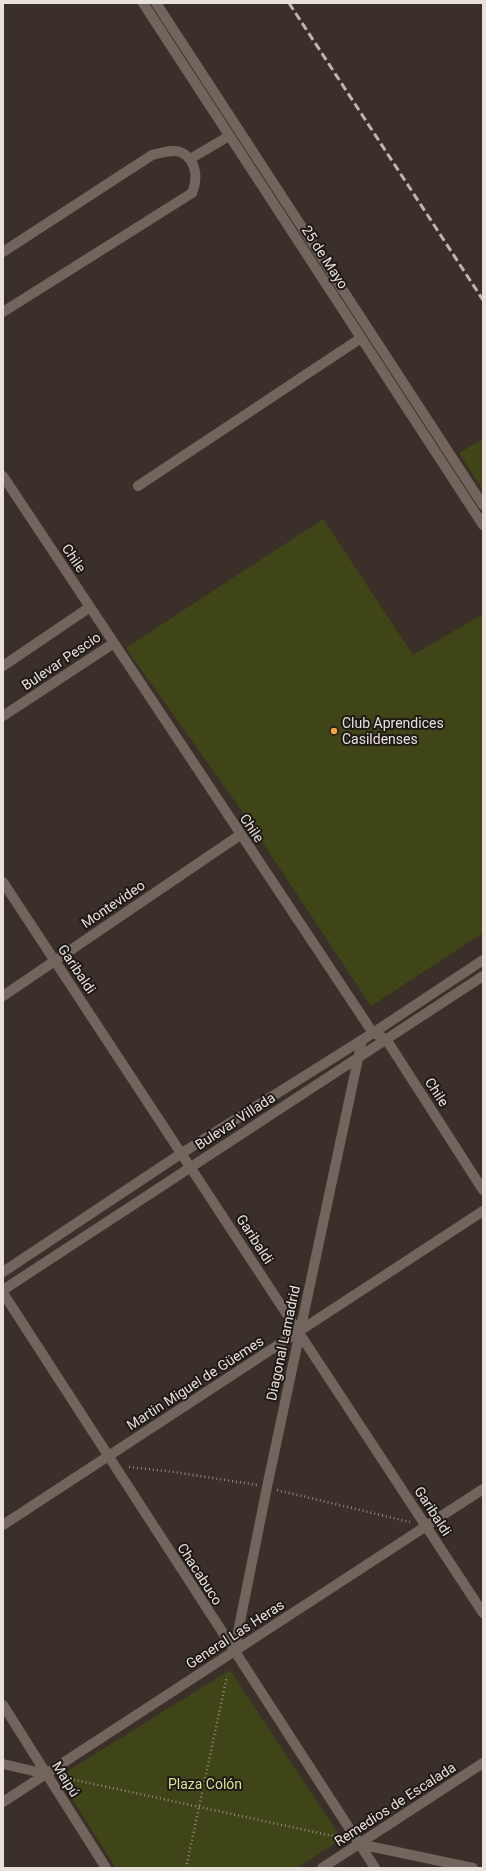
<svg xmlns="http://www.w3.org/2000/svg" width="486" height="1871" font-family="Roboto,sans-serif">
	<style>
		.green { fill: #404517 }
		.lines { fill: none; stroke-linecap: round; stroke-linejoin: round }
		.path { stroke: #928983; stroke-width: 2.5; stroke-dasharray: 1 3; stroke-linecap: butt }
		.street { stroke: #72655d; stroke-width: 10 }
		.secondary { stroke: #72655d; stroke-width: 10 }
		.rail { stroke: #bcb4ae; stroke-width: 3; stroke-dasharray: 8 4; stroke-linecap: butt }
		.poi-dot { fill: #f5a345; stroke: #1e1916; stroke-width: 1.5 }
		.labels { text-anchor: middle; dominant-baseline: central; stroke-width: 4; stroke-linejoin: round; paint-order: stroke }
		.street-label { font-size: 14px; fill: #e8e1dc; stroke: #1e1916 }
		.poi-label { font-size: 14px; fill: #e8e1dc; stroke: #1e1916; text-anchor: start }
		.park-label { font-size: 14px; fill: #d9e48e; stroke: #1e1916 }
	</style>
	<rect width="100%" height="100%" fill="#3b2f29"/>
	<!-- green -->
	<path class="green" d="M 483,439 L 483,490 L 459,453 Z
		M 323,519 L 413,655 L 483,614 L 483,933 L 371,1006 L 239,807 L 126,648 Z
		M 230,1670 L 342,1839 L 297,1868 L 116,1868 L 58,1777 Z"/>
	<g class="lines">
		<!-- path -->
		<path class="path" d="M 129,1467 L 174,1472 L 257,1485
			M 277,1490 L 410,1522
			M 66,1778 L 333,1836
			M 186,1868 L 227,1676"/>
		<!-- street -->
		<path class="street" d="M 143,3 L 483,525
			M 156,3 L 483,505
			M 190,159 L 229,136
			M 3,252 L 152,155 C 161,153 172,149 180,152 C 197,159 198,179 192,193 L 3,312
			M 3,476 L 373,1033 L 386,1039 L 483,1190
			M 138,486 L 361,338
			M 3,666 L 90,607
			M 3,716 L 114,643
			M 3,882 L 483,1613
			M 3,996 L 240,835
			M 3,1293 L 375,1868
			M 3,1525 L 483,1211
			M 234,1652 L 267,1487 L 362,1040
			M 3,1705 L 106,1868
			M 3,1764 L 46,1774
			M 3,1802 L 483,1489
			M 359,1844 L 473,1868
			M 322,1868 L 483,1763"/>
		<!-- secondary -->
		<path class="secondary" d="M 3,1272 L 182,1153 L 373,1033 L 483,960
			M 3,1290 L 483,976"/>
		<!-- rail -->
		<path class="rail" d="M 289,3 L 483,300"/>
	</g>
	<!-- markers -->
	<circle class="poi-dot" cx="334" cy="731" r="4"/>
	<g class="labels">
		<!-- street labels -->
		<g class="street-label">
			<text transform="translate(325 257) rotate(57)">25 de Mayo</text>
			<text transform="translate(74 558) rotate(56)">Chile</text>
			<text transform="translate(61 661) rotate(-34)">Bulevar Pescio</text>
			<text transform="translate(252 828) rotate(56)">Chile</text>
			<text transform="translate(113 904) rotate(-34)">Montevideo</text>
			<text transform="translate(77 969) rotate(56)">Garibaldi</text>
			<text transform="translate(437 1092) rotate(57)">Chile</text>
			<text transform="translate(235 1121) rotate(-33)">Bulevar Villada</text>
			<text transform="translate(255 1239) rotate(57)">Garibaldi</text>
			<text transform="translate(283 1343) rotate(-78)">Diagonal Lamadrid</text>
			<text transform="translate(195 1383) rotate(-33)">Martin Miguel de Güemes</text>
			<text transform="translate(433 1511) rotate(57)">Garibaldi</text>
			<text transform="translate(200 1574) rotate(57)">Chacabuco</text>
			<text transform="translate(235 1634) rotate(-33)">General Las Heras</text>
			<text transform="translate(66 1779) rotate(58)">Maipú</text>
			<text transform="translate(395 1804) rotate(-33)">Remedios de Escalada</text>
		</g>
		<!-- poi labels -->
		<g class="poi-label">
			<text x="342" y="723">Club Aprendices<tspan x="342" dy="16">Casildenses</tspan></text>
		</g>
		<!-- park labels -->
		<g class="park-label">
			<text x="205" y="1784">Plaza Colón</text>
		</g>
	</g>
	<!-- border -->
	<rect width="486" height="1871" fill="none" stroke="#e8e1dc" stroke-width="8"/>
</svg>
